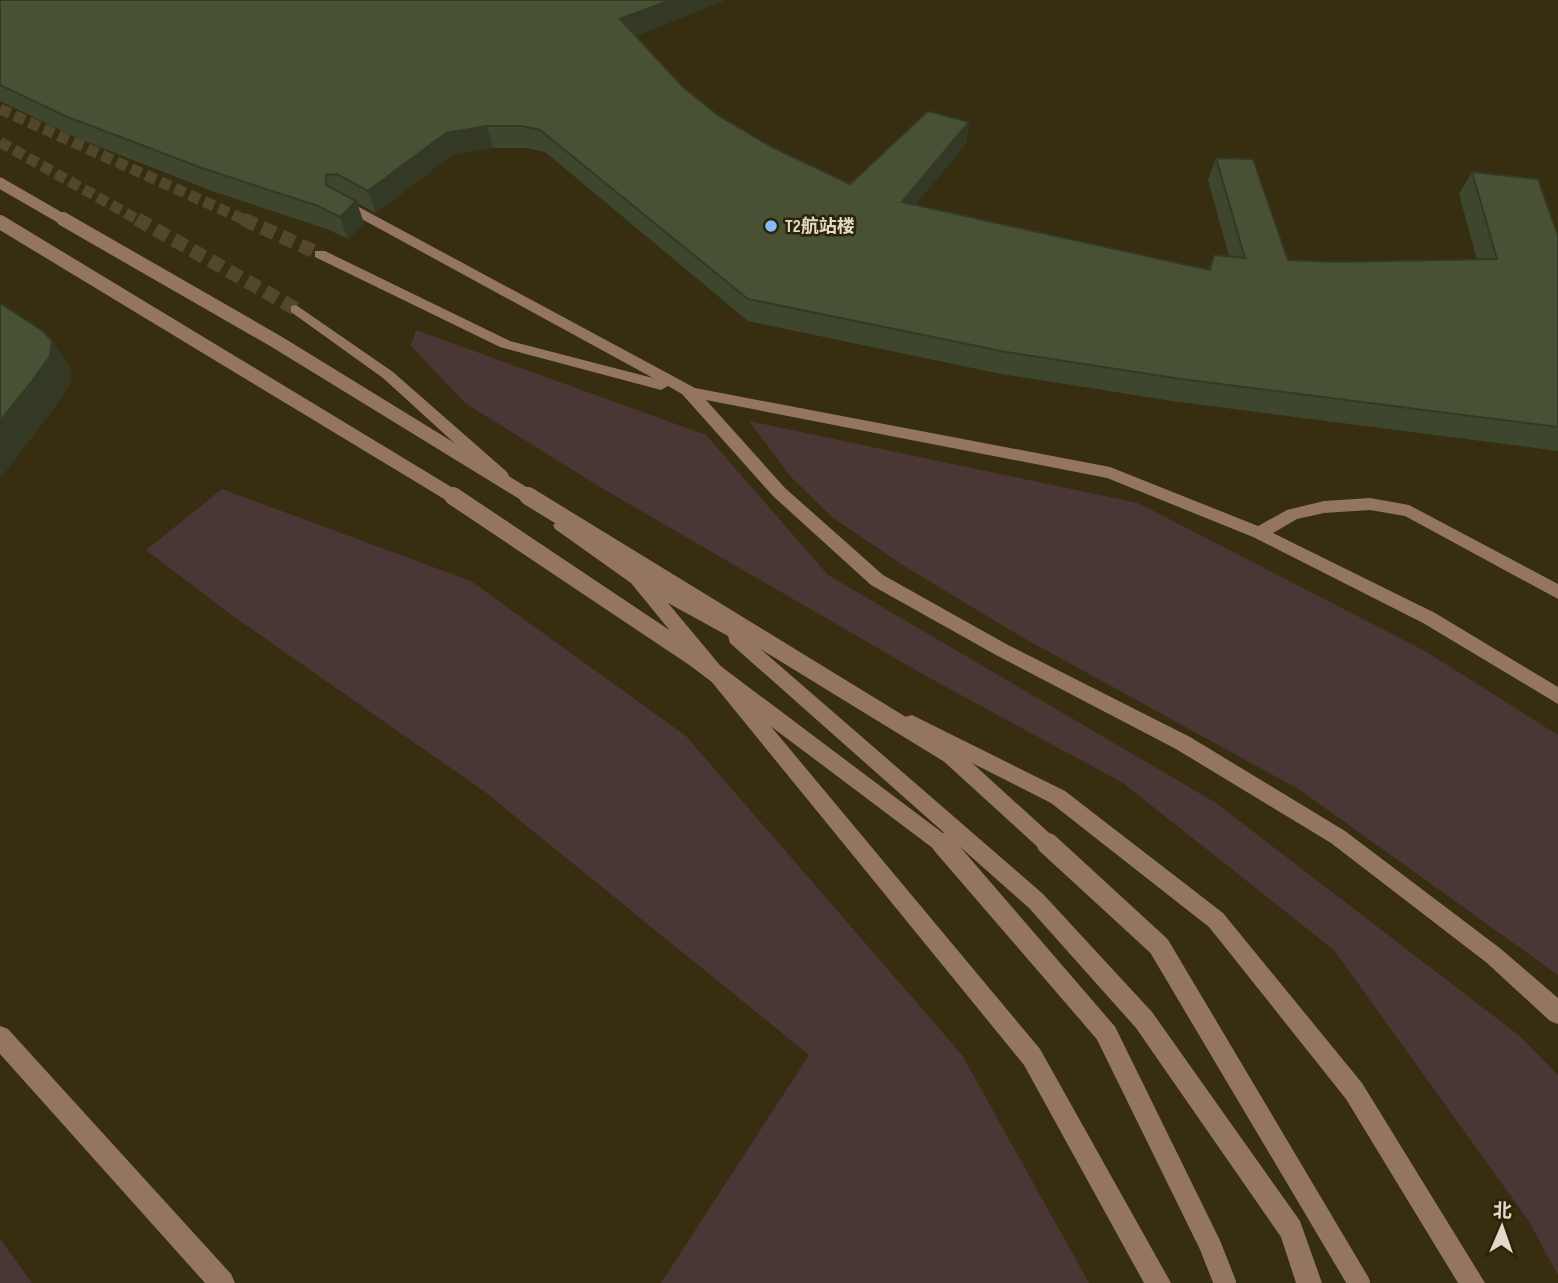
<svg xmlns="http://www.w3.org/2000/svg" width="1558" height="1283" font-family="'Sofia Sans Condensed','Noto Sans SC',sans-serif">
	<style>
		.green { fill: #4a3635 }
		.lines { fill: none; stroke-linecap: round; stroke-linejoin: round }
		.minor-tunnel-far1 { stroke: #50472c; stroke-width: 11; stroke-dasharray: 11 5; stroke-linecap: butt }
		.minor-tunnel { stroke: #50472c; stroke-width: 14; stroke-dasharray: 14 7; stroke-linecap: butt }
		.minor { fill: #937561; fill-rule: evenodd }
		.minor-bridge-far3 { stroke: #937561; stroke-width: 11 }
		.minor-bridge-far2 { stroke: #937561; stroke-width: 14 }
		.minor-bridge-far1 { stroke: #937561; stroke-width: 18 }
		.minor-bridge { stroke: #937561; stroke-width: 22 }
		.wall { fill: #3f462e }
		.shaded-wall { fill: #333925 }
		.building { fill: #495135; stroke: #333925; stroke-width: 2 }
		.poi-dot { fill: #84bbfb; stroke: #2d2306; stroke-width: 2.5 }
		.labels { text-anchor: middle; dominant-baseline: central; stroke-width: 5; stroke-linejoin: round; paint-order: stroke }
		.far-poi-label { font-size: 18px; font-weight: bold; fill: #e1daca; stroke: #2d2306; text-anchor: start }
	</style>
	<rect width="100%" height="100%" fill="#372d10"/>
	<!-- green -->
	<path class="green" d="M 416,330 L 706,435 L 828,575 L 1216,803 L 1521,1037 L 1558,1075 L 1558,1275 L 1528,1220 L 1334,950 L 1123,783 L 926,676 L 605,490 L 465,403 L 411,346 Z
		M 749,421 L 1138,503 L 1425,651 L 1558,735 L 1558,975 L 1300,790 L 1020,636 L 901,564 L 832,517 L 791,477 Z
		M 222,489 L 471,581 L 686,736 L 962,1055 L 1089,1283 L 661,1283 L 809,1055 L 485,792 L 233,616 L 146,550 Z
		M 0,1239 L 32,1283 L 0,1283 Z"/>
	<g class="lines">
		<!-- minor-tunnel-far1 -->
		<path class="minor-tunnel-far1" d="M 0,109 L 247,221
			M 0,142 L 140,221"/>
		<!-- minor-tunnel -->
		<path class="minor-tunnel" d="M 137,219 L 296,309
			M 243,219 L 320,254"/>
		<!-- minor -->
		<path class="minor" d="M 336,199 L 344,199 L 695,388 L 1110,467 L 1258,526 L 1287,510 L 1324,501 L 1370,498 L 1409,505 L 1558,584 L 1558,599 L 1405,516 L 1370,510 L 1324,513 L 1297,519 L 1273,533 L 1435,613 L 1558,687 L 1558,704 L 1423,623 L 1253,537 L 1107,478 L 706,400 L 785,488 L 883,575 L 1008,645 L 1190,737 L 1345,831 L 1501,949 L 1558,998 L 1558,1024 L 1550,1021 L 1487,963 L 1331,843 L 1176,749 L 996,655 L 871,585 L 773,496 L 682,394 L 668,386 L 661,390 L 500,347 L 315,257 L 315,251 L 325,251 L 510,341 L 653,378 L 336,205 Z
			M 296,305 L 393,372 L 507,472 L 509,476 L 507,480 L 495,480 L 383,378 L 291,312 L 291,306 Z
			M 561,519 L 646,577 L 756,635 L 759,640 L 756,645 L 1043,894 L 1152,1012 L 1300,1221 L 1322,1283 L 1296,1283 L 1281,1237 L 1136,1028 L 1029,908 L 730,643 L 728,636 L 668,603 L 1040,1049 L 1171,1283 L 1144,1283 L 1024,1065 L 631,583 L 555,529 L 553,525 Z
			M 912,715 L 1065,791 L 1223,913 L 1362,1083 L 1485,1283 L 1458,1283 L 1346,1099 L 1209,927 L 1051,803 L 905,729 L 903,723 L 905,717 Z
			M 0,1026 L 8,1029 L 231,1274 L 235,1283 L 205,1283 L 0,1054 Z"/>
		<!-- minor-bridge-far3 -->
		<path class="minor-bridge-far3" d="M 0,183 L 66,221"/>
		<!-- minor-bridge-far2 -->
		<path class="minor-bridge-far2" d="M 63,219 L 277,342 L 531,498
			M 0,222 L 456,498"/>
		<!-- minor-bridge-far1 -->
		<path class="minor-bridge-far1" d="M 453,496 L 695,658 L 945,846
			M 528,496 L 949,754 L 1050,846"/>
		<!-- minor-bridge -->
		<path class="minor-bridge" d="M 943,844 L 1106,1033 L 1210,1245 L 1225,1283
			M 1048,844 L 1159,946 L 1359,1283"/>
	</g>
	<!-- wall -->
	<path class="wall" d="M 0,0 L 725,0 L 636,36 L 683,87 L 719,116 L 772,147 L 850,184 L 969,122 L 966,144 L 915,205 L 1208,269 L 1214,255 L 1229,256 L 1208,180 L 1216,158 L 1288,260 L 1335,262 L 1477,260 L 1459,194 L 1472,172 L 1558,236 L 1558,451 L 1172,401 L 1001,374 L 748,321 L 545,152 L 527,148 L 493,148 L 452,155 L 376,213 L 357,203 L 364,223 L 348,239 L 327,229 L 212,191 L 77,138 L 0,101 Z"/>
	<!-- shaded-wall -->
	<path class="shaded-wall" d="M 670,0 L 725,0 L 623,41 L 620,19 Z
		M 969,122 L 966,144 L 899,225 L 902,202 Z
		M 487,126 L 493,148 L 452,155 L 376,213 L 368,191 L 446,133 Z
		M 356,201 L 364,223 L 348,239 L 340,217 Z
		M 52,341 L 72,370 L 70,384 L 53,410 L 0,479 L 0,421 Z"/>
	<!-- building -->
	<path class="building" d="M 0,0 L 670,0 L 620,19 L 683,87 L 719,116 L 772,147 L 850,184 L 928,111 L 969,122 L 902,202 L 1210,270 L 1214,255 L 1245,258 L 1216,158 L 1253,159 L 1288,260 L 1335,262 L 1497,259 L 1472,172 L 1538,179 L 1558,236 L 1558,427 L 1181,379 L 1006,352 L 748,299 L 540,130 L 522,126 L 487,126 L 446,133 L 368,191 L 337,174 L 326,175 L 326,185 L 356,201 L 340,217 L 318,206 L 202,168 L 65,116 L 0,85 Z
		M 0,303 L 43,331 L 52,341 L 50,356 L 32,381 L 0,421 Z"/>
	<!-- markers -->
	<circle class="poi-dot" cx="771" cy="226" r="7"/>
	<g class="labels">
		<!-- far-poi labels -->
		<g class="far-poi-label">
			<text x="785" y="226">T2航站楼</text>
		</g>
	</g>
	<!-- north arrow -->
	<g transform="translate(1502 1227) rotate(2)" stroke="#2d2306" stroke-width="5" paint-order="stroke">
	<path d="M0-5L12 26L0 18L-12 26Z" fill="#e1daca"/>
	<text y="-10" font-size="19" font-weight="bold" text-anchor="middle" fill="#e1daca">北</text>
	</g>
</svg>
